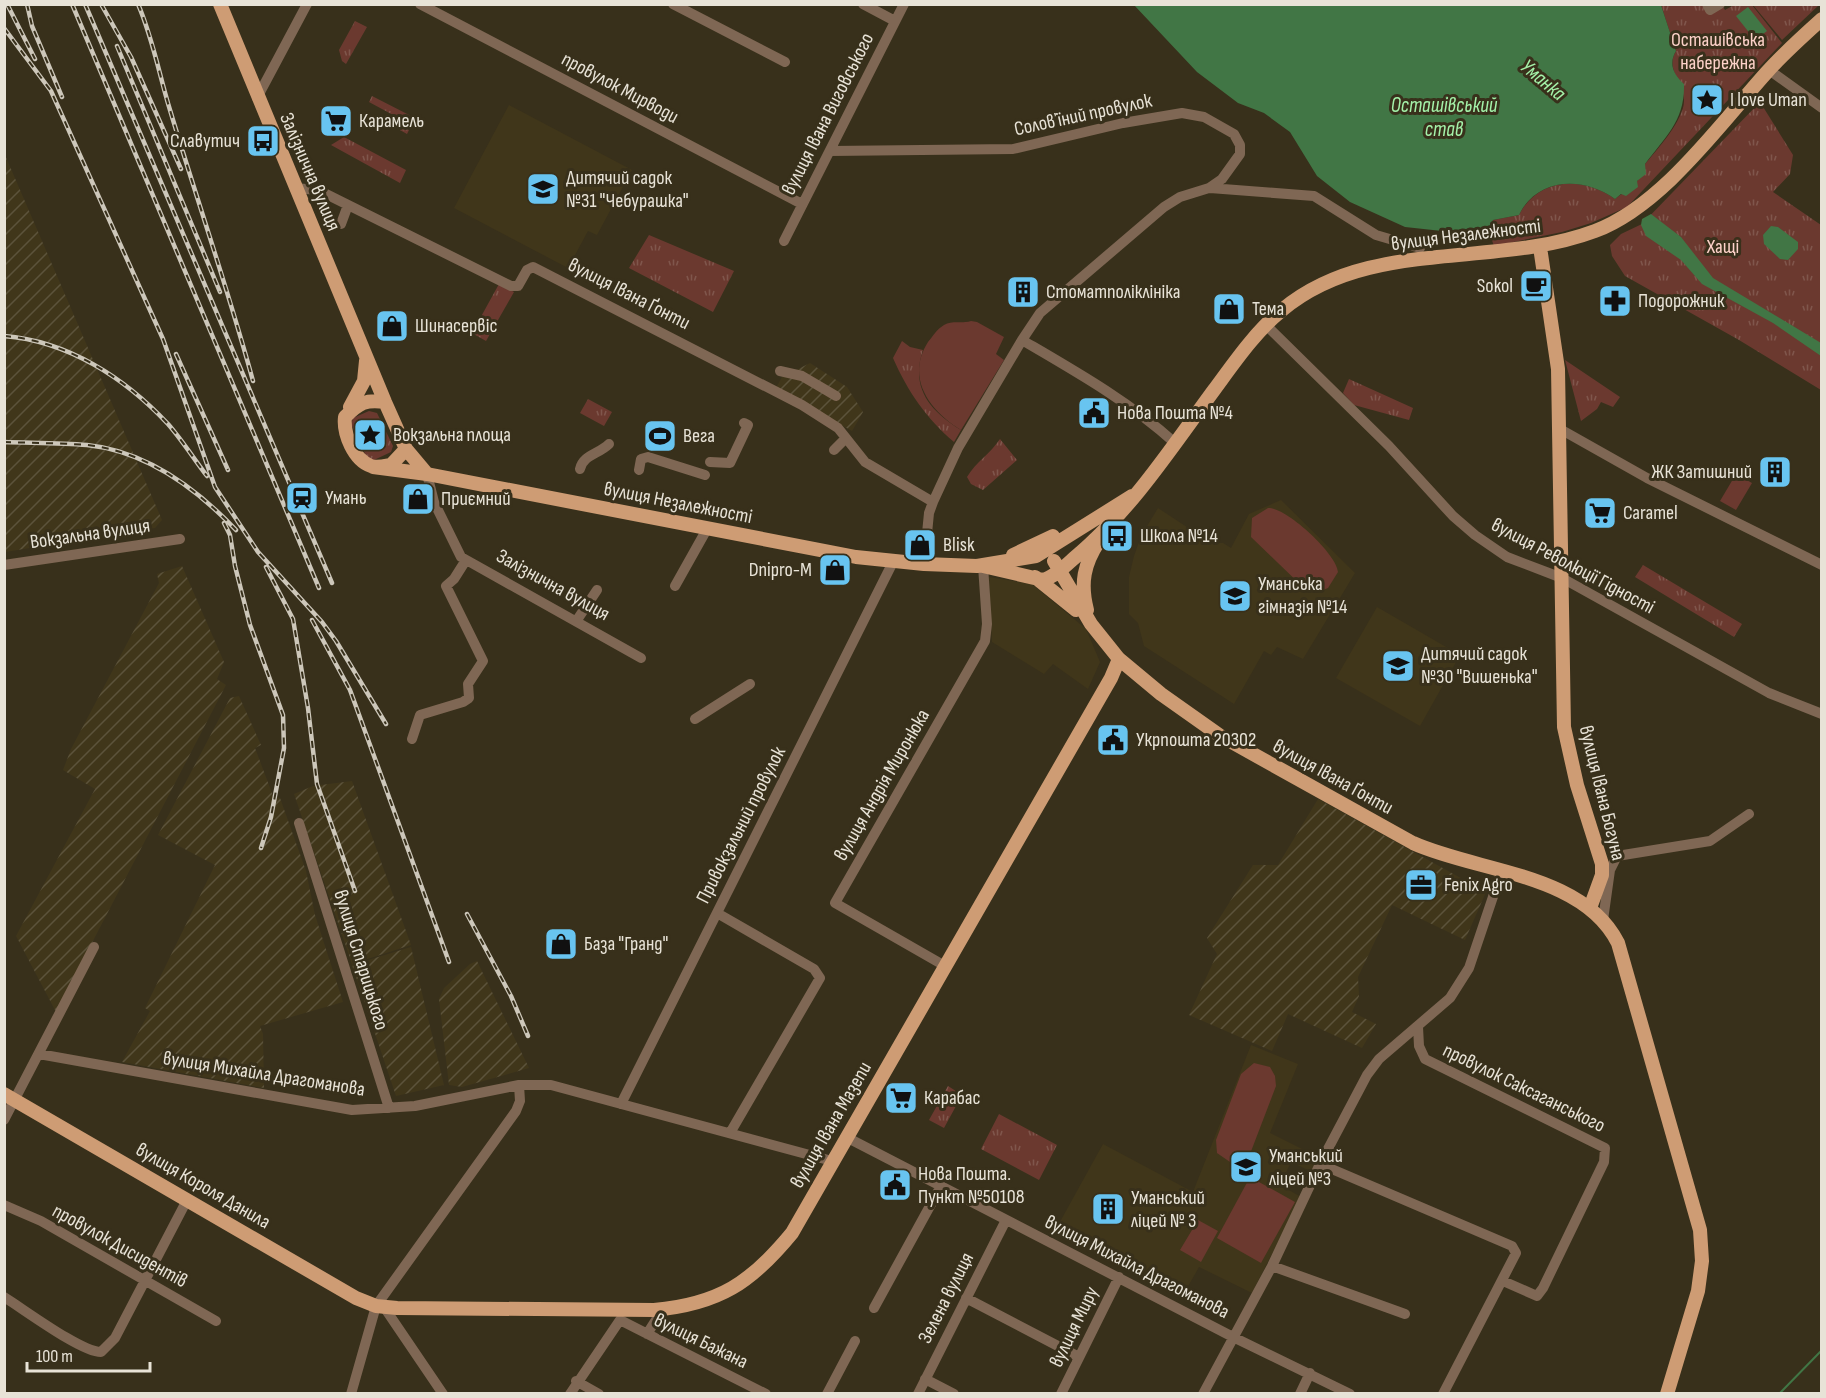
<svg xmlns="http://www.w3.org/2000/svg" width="1826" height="1398" font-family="'Sofia Sans Condensed',sans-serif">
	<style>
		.built { fill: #40361a }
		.industrial { fill: url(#industrial-furrows) }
		.grass { fill: url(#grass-tufts) }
		.garden { fill: #6b392f }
		.water { fill: #417645 }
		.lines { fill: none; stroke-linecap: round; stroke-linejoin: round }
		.stream { stroke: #417645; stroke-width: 2 }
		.minor { stroke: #7f6754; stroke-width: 10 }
		.major { stroke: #ce9c74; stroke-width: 14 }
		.rail-casing { stroke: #cdc7ba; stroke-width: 4.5 }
		.rail { stroke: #38301b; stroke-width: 2; stroke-dasharray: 7; stroke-linecap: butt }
		.labels { text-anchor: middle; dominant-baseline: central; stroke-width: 6; stroke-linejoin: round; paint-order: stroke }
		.park-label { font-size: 20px; fill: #fdd2c9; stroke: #38301b }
		.street-label { font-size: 20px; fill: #e8e3d7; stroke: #38301b }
		.poi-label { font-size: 20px; fill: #e8e3d7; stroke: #38301b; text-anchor: start }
		.water-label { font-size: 21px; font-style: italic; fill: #a4f2a9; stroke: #38301b }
	</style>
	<defs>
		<pattern id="industrial-furrows" width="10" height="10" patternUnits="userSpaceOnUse" patternTransform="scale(1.5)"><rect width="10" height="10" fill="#40361a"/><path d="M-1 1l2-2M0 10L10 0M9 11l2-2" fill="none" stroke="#5c533b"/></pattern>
		<pattern id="grass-tufts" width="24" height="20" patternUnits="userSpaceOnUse" patternTransform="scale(1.5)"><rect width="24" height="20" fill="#6b392f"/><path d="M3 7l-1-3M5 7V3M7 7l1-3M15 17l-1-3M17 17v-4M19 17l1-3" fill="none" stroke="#80564c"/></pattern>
	</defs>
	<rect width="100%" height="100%" fill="#38301b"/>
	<!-- built -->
	<path class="built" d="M 509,105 L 632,170 L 597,235 L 588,231 L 568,268 L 454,208 Z
		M 1281,500 L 1355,573 L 1303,659 L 1277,647 L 1271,655 L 1264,651 L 1234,704 L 1144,646 L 1138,623 L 1129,614 L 1129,577 L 1134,556 L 1141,536 L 1158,508 L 1211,543 L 1223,543 L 1231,548 L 1249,514 Z
		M 989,577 L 1032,584 L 1086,629 L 1100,662 L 1088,689 L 1053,664 L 1044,674 L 992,642 Z
		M 1377,607 L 1460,655 L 1420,726 L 1336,678 Z
		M 1251,1045 L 1298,1064 L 1270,1133 L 1320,1158 L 1312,1172 L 1291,1162 L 1280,1185 L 1301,1197 L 1252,1293 L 1199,1267 L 1182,1297 L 1056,1229 L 1103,1144 L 1193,1192 Z"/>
	<!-- industrial -->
	<path class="industrial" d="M 5,155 L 162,520 L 155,528 L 5,552 Z
		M 810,363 L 847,387 L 863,412 L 852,431 L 776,388 L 782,377 Z
		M 182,566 L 224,662 L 217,679 L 226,685 L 56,1012 L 16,936 L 95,789 L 63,770 L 71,749 L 159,583 L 157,574 Z
		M 239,696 L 261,745 L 255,748 L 273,796 L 280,798 L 306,871 L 315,915 L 343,1002 L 260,1026 L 263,1034 L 264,1088 L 122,1062 L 150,1011 L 145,1008 L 215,865 L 158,835 L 230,698 Z
		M 352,781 L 411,945 L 352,964 L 294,794 L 313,786 Z
		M 1318,799 L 1486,892 L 1465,940 L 1392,905 L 1358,977 L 1359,996 L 1352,1012 L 1376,1024 L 1362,1048 L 1288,1014 L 1272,1051 L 1189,1015 L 1217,954 L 1207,938 L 1253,865 L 1278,865 Z
		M 411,947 L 444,1085 L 396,1096 L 352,965 Z
		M 477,961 L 529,1068 L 462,1087 L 449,1085 L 439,999 L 444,988 L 470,964 Z"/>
	<!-- grass -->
	<path class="grass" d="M 1661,5 L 1722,5 L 1725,10 L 1734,5 L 1752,5 L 1782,43 L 1627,207 L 1591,223 L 1562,232 L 1494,246 L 1489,232 L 1493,220 L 1519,215 C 1538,177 1584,176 1615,199 C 1627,190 1643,181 1645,164 C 1656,151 1685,119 1684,100 C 1683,82 1665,69 1676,51 Z
		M 1753,5 L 1819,5 L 1782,40 Z
		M 355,21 L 367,27 L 346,64 L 342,61 L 339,50 Z
		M 372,96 L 415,118 L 407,134 L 391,125 L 395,116 L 369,102 Z
		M 1760,102 L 1793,155 L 1790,174 L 1773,192 L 1821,225 L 1821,390 L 1739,340 L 1625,276 L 1612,256 L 1610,245 L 1621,234 L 1642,224 Z
		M 344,137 L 406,170 L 400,183 L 331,145 Z
		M 649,235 L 734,271 L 713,312 L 629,268 Z
		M 499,284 L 514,292 L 486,341 L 472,333 Z
		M 902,341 L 910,347 L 923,350 C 910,388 930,411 961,430 L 954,442 C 926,418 908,392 893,358 Z
		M 1565,360 L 1620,397 L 1613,407 L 1601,402 L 1597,409 L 1581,421 Z
		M 1349,379 L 1413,408 L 1409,420 L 1354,405 L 1343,393 Z
		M 588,399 L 612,412 L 604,426 L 580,413 Z
		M 369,411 L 377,413 L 393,446 L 391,452 L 374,460 L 367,458 L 351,424 L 353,418 Z
		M 1000,439 L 1017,460 L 983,490 L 971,484 L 967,477 C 976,462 990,454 1000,439 Z
		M 1643,565 L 1742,624 L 1734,637 L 1635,577 Z
		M 948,1086 L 962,1095 L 944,1128 L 929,1120 Z
		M 999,1114 L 1057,1145 L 1039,1180 L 981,1149 Z"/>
	<!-- garden -->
	<path class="garden" d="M 971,321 L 977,322 L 1004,337 L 996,354 L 1004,360 L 961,430 C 930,411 905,378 928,342 C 933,336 937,329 944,325 C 952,320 962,324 971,321 Z
		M 1736,474 L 1752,483 L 1736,510 L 1720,501 Z
		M 1268,508 C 1286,507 1337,554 1338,572 L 1328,588 L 1318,592 L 1306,590 L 1251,537 L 1252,518 Z
		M 1254,1063 L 1270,1067 L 1275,1076 L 1276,1086 L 1250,1154 L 1239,1162 L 1230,1162 L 1217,1153 L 1216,1140 L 1241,1074 Z
		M 1250,1177 L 1295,1202 L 1261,1263 L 1217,1238 Z
		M 1198,1220 L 1218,1231 L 1201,1262 L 1180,1250 Z"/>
	<!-- water -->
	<path class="water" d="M 1134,5 L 1661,5 L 1676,51 C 1668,64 1674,75 1684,84 C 1685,121 1665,137 1645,164 L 1646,174 L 1637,181 L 1638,187 L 1626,196 L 1621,194 L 1615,199 C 1584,176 1537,177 1519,215 L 1493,220 L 1490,227 L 1442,231 L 1405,227 L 1350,202 L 1317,176 L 1290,132 L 1264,113 L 1238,103 L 1197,72 Z
		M 1748,7 L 1767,31 L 1755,40 L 1736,16 Z
		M 1651,214 L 1681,237 L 1713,278 L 1821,343 L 1821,356 L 1773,323 L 1702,284 L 1681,260 L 1646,236 L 1641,225 L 1642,219 Z
		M 1771,226 L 1778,227 L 1798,242 L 1798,249 L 1788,260 L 1780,259 L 1764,244 L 1763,235 Z"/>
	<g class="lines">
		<!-- stream -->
		<path class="stream" d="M 1779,1394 L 1822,1350"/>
		<!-- minor -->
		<path class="minor" d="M 420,4 L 802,204
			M 673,4 L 785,62
			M 863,4 L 895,21
			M 1707,4 L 1710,10 L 1720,4
			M 1769,70 L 1822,108
			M 257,98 L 307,4
			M 830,151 L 1013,149 L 1123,123 L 1182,113 L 1204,117 L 1234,134 L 1240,145 L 1240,154 L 1222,179 L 1209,188 L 1180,197 L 1164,207 L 1040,313 L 1022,340
			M 295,188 L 318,190 L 511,286 L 518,286 L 527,270 L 533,267 L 802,405 L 838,428 L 865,462 L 933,502
			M 1210,188 L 1314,196 L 1376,235 L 1420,248
			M 341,224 L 348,205
			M 784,241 L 904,4
			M 1266,325 L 1389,446 L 1453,516 L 1475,535 L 1507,557 L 1562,578 L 1769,693 L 1822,714
			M 780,371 L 802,376 L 836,396
			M 1560,429 L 1647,478 L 1822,565
			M 834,450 L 845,439
			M 710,462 L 730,463 L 748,425 L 744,423
			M 580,469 C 583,455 599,454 609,444
			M 639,470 L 641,459 L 648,457 L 705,475
			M 427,474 L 434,502 L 461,557 L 641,658
			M 924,564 L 929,513 L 933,502 L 958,448 L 1022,340 C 1075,371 1130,402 1175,443
			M 4,565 L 180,539
			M 675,586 L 707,529
			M 577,620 L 597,590
			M 695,719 L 750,684
			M 412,739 L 420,715 L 463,702 L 469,698 L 468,684 L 483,661 L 446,586 L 454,579 L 466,560
			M 299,823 L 389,1108
			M 717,913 L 814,969 L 820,978 L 730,1133
			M 1603,920 L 1610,870 L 1617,856 L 1710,841 L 1749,814
			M 945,966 L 835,903 L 985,641 L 987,624 L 983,566
			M 1418,1027 L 1419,1046 L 1425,1059 L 1605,1148 L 1604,1162 L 1543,1288 L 1537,1296 L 1503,1281
			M 39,1054 L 352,1110 L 415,1106 L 519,1085 L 551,1085 L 832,1161
			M 621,1104 L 893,562
			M 4,1120 L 94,947
			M 846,1137 L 1233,1337 L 1350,1394
			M 1320,1164 L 1512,1246 L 1516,1253 L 1443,1394
			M 4,1205 L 41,1221 L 216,1321
			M 1272,1266 L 1405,1314
			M 4,1297 C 25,1310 81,1352 101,1352 L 115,1338 L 187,1200
			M 966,1298 L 1079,1357
			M 384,1307 L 443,1394
			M 874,1308 L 941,1186
			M 647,1334 L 663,1309
			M 925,1379 L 954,1394
			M 576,1381 L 599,1394
			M 351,1394 L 376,1306 L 516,1111 L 520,1101 L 519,1085
			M 570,1394 L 620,1320 L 766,1394
			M 827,1394 L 855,1341
			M 918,1394 L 1006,1220
			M 1061,1394 L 1119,1277
			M 1203,1394 L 1272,1266 L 1320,1164 L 1367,1075 L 1379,1059 L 1450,998 L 1469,968 L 1502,870
			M 1300,1394 L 1310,1373"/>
		<!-- major -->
		<path class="major" d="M 220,4 L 385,402 L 406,449 L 427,474
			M 1540,247 L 1558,369 L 1564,727 L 1577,785 L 1602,864 L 1602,875 L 1590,908
			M 385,402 C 366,399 359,403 345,417 C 343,434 354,460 371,466 C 377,468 385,466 391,465 L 406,449
			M 350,407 L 364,381 L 366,361
			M 373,467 L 427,474 L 856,557 L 924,564 L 977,566 L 1036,556 L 1132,496
			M 1013,555 L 1053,536
			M 1054,561 L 1091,624 L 1119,659 L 1161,694 L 1219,735 L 1413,843 C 1477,872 1583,873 1618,943 L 1700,1230 L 1702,1261 L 1698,1291 L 1667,1394
			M 983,566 L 1043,580 C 1057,576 1069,562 1080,553 C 1133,507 1172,447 1214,390 C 1234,363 1255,332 1282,310 C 1369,237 1494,269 1595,231 C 1662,206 1720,124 1767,72 C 1784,53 1803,36 1822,19
			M 1035,577 L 1076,610
			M 1087,610 C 1080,583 1084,564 1099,541
			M 4,1094 L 356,1298 L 376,1306 L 397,1308 L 654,1310 C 719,1304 751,1283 792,1233 L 1111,678 L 1119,659"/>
		<!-- rail casing -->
		<g class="rail-casing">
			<path id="rail" d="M 7,4 L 35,59
				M 27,4 L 32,26 L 62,97
				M 72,4 L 319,588
				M 85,4 L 332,583
				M 101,4 L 131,57 L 181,169
				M 138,4 C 153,39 159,74 170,110 C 197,200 228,289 253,381
				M 4,28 L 51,91 L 163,339 L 215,487 L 258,552 L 322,622 L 336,641 L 386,724
				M 117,46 L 220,292
				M 4,336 C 68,341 125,378 168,424 C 182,440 194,459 207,476
				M 176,354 L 228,470
				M 4,442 C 32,443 60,443 87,445 C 146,451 197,489 236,530
				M 224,523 L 230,535 L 235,566 L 250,625 L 283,715 L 284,748 L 271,817 L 261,848
				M 266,567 L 293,619 L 308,708 L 317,784 L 355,891
				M 312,620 L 350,690 L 449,962
				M 467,914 L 511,996 L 528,1036"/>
		</g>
		<!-- rail -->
		<use href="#rail" class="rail"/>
	</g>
	<!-- icons -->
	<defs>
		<g id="sight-square" transform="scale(1.725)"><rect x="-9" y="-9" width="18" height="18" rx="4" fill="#68c4f0" stroke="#38301b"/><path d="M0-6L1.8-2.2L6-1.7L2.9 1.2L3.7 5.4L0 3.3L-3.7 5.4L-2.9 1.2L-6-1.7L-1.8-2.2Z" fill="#111"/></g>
		<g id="supermarket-square" transform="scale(1.725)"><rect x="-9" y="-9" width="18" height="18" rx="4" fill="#68c4f0" stroke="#38301b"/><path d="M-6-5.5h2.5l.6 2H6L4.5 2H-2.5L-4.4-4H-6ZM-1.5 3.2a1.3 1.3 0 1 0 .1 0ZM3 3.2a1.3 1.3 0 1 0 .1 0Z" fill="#111"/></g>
		<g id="bus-square" transform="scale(1.725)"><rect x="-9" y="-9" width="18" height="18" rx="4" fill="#68c4f0" stroke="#38301b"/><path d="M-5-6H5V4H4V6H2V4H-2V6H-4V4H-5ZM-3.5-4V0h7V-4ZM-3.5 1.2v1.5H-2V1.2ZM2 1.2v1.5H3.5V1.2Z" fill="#111"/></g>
		<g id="school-square" transform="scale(1.725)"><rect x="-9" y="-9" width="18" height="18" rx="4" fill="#68c4f0" stroke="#38301b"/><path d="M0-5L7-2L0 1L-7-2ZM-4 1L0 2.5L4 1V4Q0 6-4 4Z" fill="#111"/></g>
		<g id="cafe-square" transform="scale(1.725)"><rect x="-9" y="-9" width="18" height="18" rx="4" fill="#68c4f0" stroke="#38301b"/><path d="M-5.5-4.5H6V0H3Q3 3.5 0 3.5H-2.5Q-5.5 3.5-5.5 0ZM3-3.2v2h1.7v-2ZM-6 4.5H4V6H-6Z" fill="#111"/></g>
		<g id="building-square" transform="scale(1.725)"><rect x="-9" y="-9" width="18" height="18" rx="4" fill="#68c4f0" stroke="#38301b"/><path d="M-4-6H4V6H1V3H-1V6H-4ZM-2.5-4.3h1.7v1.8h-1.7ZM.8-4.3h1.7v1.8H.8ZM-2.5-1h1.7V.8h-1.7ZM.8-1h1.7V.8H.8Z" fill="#111"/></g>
		<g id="pharmacy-square" transform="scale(1.725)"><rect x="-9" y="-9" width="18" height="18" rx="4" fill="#68c4f0" stroke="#38301b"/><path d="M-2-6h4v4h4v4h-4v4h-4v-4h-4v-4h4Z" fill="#111"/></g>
		<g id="shop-square" transform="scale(1.725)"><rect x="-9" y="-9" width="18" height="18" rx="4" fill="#68c4f0" stroke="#38301b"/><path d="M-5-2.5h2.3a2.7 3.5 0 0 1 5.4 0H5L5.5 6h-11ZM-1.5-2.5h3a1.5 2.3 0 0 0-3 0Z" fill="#111"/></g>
		<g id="civic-square" transform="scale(1.725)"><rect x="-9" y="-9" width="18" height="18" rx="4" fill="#68c4f0" stroke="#38301b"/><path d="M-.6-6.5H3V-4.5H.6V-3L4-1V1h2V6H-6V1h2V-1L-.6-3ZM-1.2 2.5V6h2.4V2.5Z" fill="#111"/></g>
		<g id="stadium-square" transform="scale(1.725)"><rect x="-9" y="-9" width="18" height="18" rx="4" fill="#68c4f0" stroke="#38301b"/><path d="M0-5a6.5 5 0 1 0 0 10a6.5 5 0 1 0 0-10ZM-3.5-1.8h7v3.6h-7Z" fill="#111"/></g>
		<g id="station-square" transform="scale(1.725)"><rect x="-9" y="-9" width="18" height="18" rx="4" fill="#68c4f0" stroke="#38301b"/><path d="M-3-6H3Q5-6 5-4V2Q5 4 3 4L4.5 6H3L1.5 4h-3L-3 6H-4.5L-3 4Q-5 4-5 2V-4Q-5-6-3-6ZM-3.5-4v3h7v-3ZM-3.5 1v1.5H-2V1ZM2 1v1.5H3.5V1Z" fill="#111"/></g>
		<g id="office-square" transform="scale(1.725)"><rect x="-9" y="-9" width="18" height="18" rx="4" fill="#68c4f0" stroke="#38301b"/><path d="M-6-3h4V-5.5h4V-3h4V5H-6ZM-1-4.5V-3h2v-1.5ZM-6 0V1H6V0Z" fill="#111"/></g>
	</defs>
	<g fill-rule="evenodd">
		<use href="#sight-square" x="1707" y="100"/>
		<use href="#supermarket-square" x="336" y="121"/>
		<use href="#bus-square" x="263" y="141"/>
		<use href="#school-square" x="543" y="189"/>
		<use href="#cafe-square" x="1536" y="286"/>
		<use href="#building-square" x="1023" y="292"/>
		<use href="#pharmacy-square" x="1615" y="301"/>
		<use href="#shop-square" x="1229" y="309"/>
		<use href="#shop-square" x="392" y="326"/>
		<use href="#civic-square" x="1094" y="413"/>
		<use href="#sight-square" x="370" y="435"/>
		<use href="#stadium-square" x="660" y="436"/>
		<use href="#building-square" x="1775" y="472"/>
		<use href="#station-square" x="302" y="498"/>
		<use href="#shop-square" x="418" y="499"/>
		<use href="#supermarket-square" x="1600" y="513"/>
		<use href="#bus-square" x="1117" y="536"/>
		<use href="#shop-square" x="920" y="545"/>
		<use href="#shop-square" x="835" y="570"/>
		<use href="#school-square" x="1235" y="596"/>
		<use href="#school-square" x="1398" y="666"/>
		<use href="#civic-square" x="1113" y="740"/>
		<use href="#office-square" x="1421" y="885"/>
		<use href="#shop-square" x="561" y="944"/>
		<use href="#supermarket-square" x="901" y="1098"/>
		<use href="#school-square" x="1246" y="1167"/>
		<use href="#civic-square" x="895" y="1185"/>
		<use href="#building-square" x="1108" y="1209"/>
	</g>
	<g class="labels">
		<!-- park labels -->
		<g class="park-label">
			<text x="1718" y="40">Осташівська<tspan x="1718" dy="23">набережна</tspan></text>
			<text x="1723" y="247">Хащі</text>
		</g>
		<!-- street labels -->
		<g class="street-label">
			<text transform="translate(620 88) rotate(28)">провулок Мирводи</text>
			<text transform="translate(828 114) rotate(-63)">вулиця Івана Виговського</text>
			<text transform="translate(1083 115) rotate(-12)">Соловʼїний провулок</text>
			<text transform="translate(310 172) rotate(67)">Залізнична вулиця</text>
			<text transform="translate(1466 235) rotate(-7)">вулиця Незалежності</text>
			<text transform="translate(629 294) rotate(27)">вулиця Івана Ґонти</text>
			<text transform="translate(678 503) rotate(11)">вулиця Незалежності</text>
			<text transform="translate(90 534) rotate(-8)">Вокзальна вулиця</text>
			<text transform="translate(1573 566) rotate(28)">вулиця Революції Гідності</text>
			<text transform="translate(553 585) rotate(29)">Залізнична вулиця</text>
			<text transform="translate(1333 777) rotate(29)">вулиця Івана Ґонти</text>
			<text transform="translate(882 785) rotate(-60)">вулиця Андрія Миронюка</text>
			<text transform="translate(1602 793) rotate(76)">вулиця Івана Богуна</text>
			<text transform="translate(741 825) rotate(-63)">Привокзальний провулок</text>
			<text transform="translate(361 960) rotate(73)">вулиця Старицького</text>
			<text transform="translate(264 1074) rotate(9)">вулиця Михайла Драгоманова</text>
			<text transform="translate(1524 1088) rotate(26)">провулок Саксаганського</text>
			<text transform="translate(831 1125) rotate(-60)">вулиця Івана Мазепи</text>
			<text transform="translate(203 1186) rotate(30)">вулиця Короля Данила</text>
			<text transform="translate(120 1246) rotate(29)">провулок Дисидентів</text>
			<text transform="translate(1137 1267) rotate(27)">вулиця Михайла Драгоманова</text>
			<text transform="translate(946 1298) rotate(-63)">Зелена вулиця</text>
			<text transform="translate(1074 1327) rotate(-64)">вулиця Миру</text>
			<text transform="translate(701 1341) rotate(26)">вулиця Бажана</text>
		</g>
		<!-- poi labels -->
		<g class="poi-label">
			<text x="1730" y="100">I love Uman</text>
			<text x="359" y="121">Карамель</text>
			<text x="240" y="141" text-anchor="end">Славутич</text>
			<text x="566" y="178">Дитячий садок<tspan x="566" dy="23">№31 "Чебурашка"</tspan></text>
			<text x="1513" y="286" text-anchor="end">Sokol</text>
			<text x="1046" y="292">Стоматполіклініка</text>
			<text x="1638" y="301">Подорожник</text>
			<text x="1252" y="309">Тема</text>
			<text x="415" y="326">Шинасервіс</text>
			<text x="1117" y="413">Нова Пошта №4</text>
			<text x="393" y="435">Вокзальна площа</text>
			<text x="683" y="436">Вега</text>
			<text x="1752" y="472" text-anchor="end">ЖК Затишний</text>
			<text x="325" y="498">Умань</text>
			<text x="441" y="499">Приємний</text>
			<text x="1623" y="513">Caramel</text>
			<text x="1140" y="536">Школа №14</text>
			<text x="943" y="545">Blisk</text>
			<text x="812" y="570" text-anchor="end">Dnipro-M</text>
			<text x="1258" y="584">Уманська<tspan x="1258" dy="23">гімназія №14</tspan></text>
			<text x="1421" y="654">Дитячий садок<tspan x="1421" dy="23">№30 "Вишенька"</tspan></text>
			<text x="1136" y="740">Укрпошта 20302</text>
			<text x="1444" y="885">Fenix Agro</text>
			<text x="584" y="944">База "Гранд"</text>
			<text x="924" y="1098">Карабас</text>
			<text x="1269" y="1156">Уманський<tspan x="1269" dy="23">ліцей №3</tspan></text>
			<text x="918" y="1174">Нова Пошта.<tspan x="918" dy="23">Пункт №50108</tspan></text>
			<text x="1131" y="1198">Уманський<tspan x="1131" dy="23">ліцей № 3</tspan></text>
		</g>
		<!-- water labels -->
		<g class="water-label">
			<text transform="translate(1543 80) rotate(40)">Уманка</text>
			<text x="1444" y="105">Осташівський<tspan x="1444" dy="24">став</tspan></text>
		</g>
	</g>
	<!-- border -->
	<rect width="1826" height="1398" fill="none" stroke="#e8e3d7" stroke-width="12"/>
	<!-- scale -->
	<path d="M27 1362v9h123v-9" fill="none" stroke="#e8e3d7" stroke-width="3"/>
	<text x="36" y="1362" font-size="18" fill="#e8e3d7" stroke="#38301b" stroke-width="4.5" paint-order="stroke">100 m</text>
</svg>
